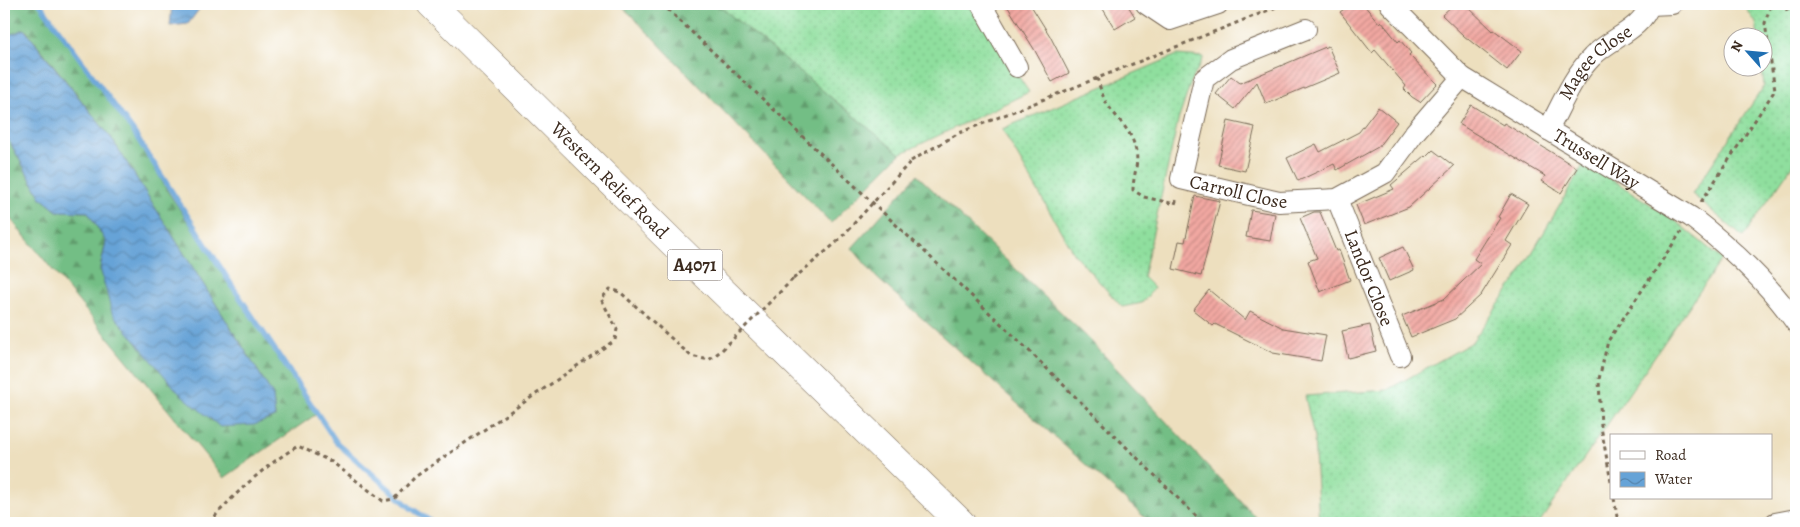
<svg xmlns="http://www.w3.org/2000/svg" width="1800" height="527" font-family="Alegreya,serif">
	<style>
		.grass { fill: url(#grass-dots); stroke: #65845e }
		.forest { fill: url(#forest-firs); stroke: #577452 }
		.water { fill: url(#water-waves); stroke: #50667a }
		.lines { fill: none; stroke-linecap: round; stroke-linejoin: round }
		.stream { stroke: #66a3d7; stroke-width: 5.5 }
		.building { fill: url(#building-hatch) }
		.street-casing { stroke: #796956; stroke-width: 22 }
		.highway-casing { stroke: #796956; stroke-width: 29 }
		.path { stroke: #796956; stroke-width: 3; stroke-dasharray: 4 4; stroke-linecap: butt }
		.street { stroke: #fff; stroke-width: 20 }
		.highway { stroke: #fff; stroke-width: 28 }
		.path-bridge { stroke: #796956; stroke-width: 3; stroke-dasharray: 4 4; stroke-linecap: butt }
		.labels { text-anchor: middle; dominant-baseline: central; stroke-width: 4; stroke-linejoin: round; paint-order: stroke }
		.shield { fill: #fff; stroke: #766a62; stroke-width: 1 }
		.shield-label { font-size: 18px; font-weight: bold; fill: #3b2a1e }
		.street-label { font-size: 19px; fill: #3b2a1e; stroke: #fff }
	</style>
	<defs>
		<pattern id="grass-dots" width="8" height="8" patternUnits="userSpaceOnUse" patternTransform="scale(1.25)"><rect width="8" height="8" fill="#8fdf9e"/><path d="M2 2h.1M6 6h.1" fill="none" stroke="#7cc088" stroke-width="1.8" stroke-linecap="round"/></pattern>
		<pattern id="forest-firs" width="22" height="20" patternUnits="userSpaceOnUse" patternTransform="scale(1.25)"><rect width="22" height="20" fill="#73be85"/><path d="M5 1l3.5 6h-7zM16 11l3.5 6h-7z" fill="#609b6c"/></pattern>
		<pattern id="water-waves" width="16" height="10" patternUnits="userSpaceOnUse" patternTransform="scale(1.25)"><rect width="16" height="10" fill="#66a3d7"/><path d="M0 5q4-4 8 0t8 0" fill="none" stroke="#5585ae"/></pattern>
		<pattern id="building-hatch" width="6" height="6" patternUnits="userSpaceOnUse" patternTransform="scale(1.25)"><rect width="6" height="6" fill="#f2a8a2"/><path d="M-1 1l2-2M0 6l6-6M5 7l2-2" fill="none" stroke="#c58983"/></pattern>
	</defs>
	<rect width="100%" height="100%" fill="#fff"/>
	<filter id="ink" filterUnits="userSpaceOnUse"><feTurbulence type="fractalNoise" baseFrequency=".02" numOctaves="2"/><feDisplacementMap in="SourceGraphic" scale="10" xChannelSelector="R" yChannelSelector="G"/><feConvolveMatrix kernelMatrix="1 2 1 2 8 2 1 2 1" color-interpolation-filters="sRGB"/></filter>
	<filter id="wash" filterUnits="userSpaceOnUse"><feTurbulence type="fractalNoise" baseFrequency=".0096" numOctaves="4" result="noise"/><feDisplacementMap in="SourceGraphic" scale="20" xChannelSelector="R" yChannelSelector="G"/><feGaussianBlur stdDeviation="1.12" result="paint"/><feColorMatrix in="noise" values="0 0 0 0 0 0 0 0 0 0 0 0 0 0 0 0 0 1.4 0 .05"/><feComposite in="paint" operator="in"/></filter>
	<g filter="url(#wash)">
		<rect width="100%" height="100%" fill="#eddfbe"/>
		<!-- grass -->
		<path class="grass" d="M 717,4 L 970,4 L 1029,92 L 900,154 Z
			M 1743,4 L 1796,4 L 1796,160 L 1743,237 L 1692,194 L 1764,86 L 1762,68 L 1762,38 L 1758,37 L 1756,23 Z
			M 1177,55 L 1204,57 L 1191,82 L 1178,121 L 1143,277 L 1154,288 L 1142,303 L 1122,307 L 1074,254 L 1002,129 Z
			M 1585,162 L 1673,219 L 1722,259 L 1539,523 L 1319,523 L 1314,437 L 1305,396 L 1387,390 L 1471,343 L 1518,277 Z"/>
		<!-- forest -->
		<path class="forest" d="M 4,4 L 40,4 L 133,131 L 170,195 L 318,413 L 224,478 L 4,211 L 4,132 L 41,198 L 57,211 L 88,212 L 106,242 L 100,268 L 275,417 L 273,395 L 112,139 L 25,29 L 4,37 Z
			M 619,4 L 717,4 L 900,154 L 831,223 L 631,15 Z
			M 917,175 L 1087,337 L 1261,523 L 1151,523 L 877,278 L 852,248 Z"/>
		<!-- water -->
		<path class="water" d="M 172,4 L 203,4 L 188,24 L 170,26 Z
			M 24,29 L 112,139 L 273,395 L 275,417 L 254,425 L 220,427 L 178,392 L 112,313 L 100,268 L 106,242 L 88,212 L 57,211 L 41,198 L 4,132 L 4,37 Z"/>
		<g class="lines">
			<!-- stream -->
			<path class="stream" d="M 40,4 L 133,131 L 233,287 L 337,443 L 411,508 L 433,523"/>
		</g>
		<g id="blocks">
			<!-- building -->
			<path class="building" d="M 1006,4 L 1030,4 L 1050,36 L 1069,73 L 1052,82 L 1034,49 Z
				M 1100,4 L 1127,4 L 1135,17 L 1115,29 Z
				M 1351,4 L 1363,4 L 1379,23 L 1381,21 L 1398,42 L 1400,40 L 1411,53 L 1409,55 L 1437,84 L 1420,102 L 1412,97 L 1404,89 L 1406,86 L 1375,50 L 1372,53 L 1340,12 Z
				M 1454,4 L 1465,4 L 1493,31 L 1494,30 L 1522,51 L 1507,70 L 1464,36 L 1442,15 Z
				M 1328,46 L 1340,73 L 1266,104 L 1257,82 L 1235,109 L 1216,94 L 1231,76 L 1240,83 Z
				M 1471,105 L 1503,125 L 1504,123 L 1577,168 L 1561,193 L 1542,181 L 1545,176 L 1459,124 Z
				M 1378,107 L 1397,122 L 1378,147 L 1337,170 L 1334,164 L 1298,181 L 1287,158 L 1316,144 L 1320,152 L 1359,132 Z
				M 1228,121 L 1255,127 L 1245,171 L 1218,165 Z
				M 1433,150 L 1454,166 L 1409,207 L 1364,225 L 1356,205 L 1394,189 L 1391,185 L 1425,156 L 1426,157 Z
				M 1511,194 L 1528,204 L 1506,241 L 1512,245 L 1481,295 L 1455,319 L 1411,337 L 1402,316 L 1444,299 L 1481,264 L 1474,259 L 1500,218 L 1498,217 Z
				M 1195,196 L 1220,201 L 1201,276 L 1173,269 L 1179,241 L 1185,242 Z
				M 1251,210 L 1275,214 L 1270,241 L 1246,237 Z
				M 1314,212 L 1320,212 L 1336,251 L 1339,250 L 1350,280 L 1320,292 L 1308,261 L 1317,258 L 1300,218 Z
				M 1403,247 L 1414,270 L 1389,281 L 1379,258 Z
				M 1209,290 L 1245,320 L 1250,311 L 1283,328 L 1326,335 L 1321,361 L 1273,353 L 1215,324 L 1213,326 L 1193,310 Z
				M 1370,325 L 1376,351 L 1348,358 L 1342,331 Z"/>
		</g>
	</g>
	<g filter="url(#ink)">
		<use href="#blocks" fill-opacity="0" stroke="#796956" stroke-width="1"/>
		<g class="lines">
			<!-- street casing -->
			<g class="street-casing">
				<g id="street">
					<path d="M 981,4 L 1017,67"/>
					<path d="M 1146,4 L 1170,20 L 1218,4"/>
					<path id="s1" d="M 1390,4 L 1462,77 L 1691,217 C 1731,248 1767,281 1796,323"/>
					<path d="M 1650,5 L 1672,4"/>
					<path id="s2" d="M 1306,29 L 1231,59 L 1204,79 L 1181,179 L 1279,202 L 1337,199 L 1385,173 L 1415,132 L 1462,77"/>
					<path id="s3" d="M 1548,130 C 1561,106 1573,76 1592,57 C 1610,38 1641,31 1650,4"/>
					<path id="s4" d="M 1337,199 L 1400,356"/>
					<path d="M 1775,523 L 1796,519"/>
				</g>
			</g>
			<!-- highway casing -->
			<g class="highway-casing">
				<g id="highway">
					<path id="s5" d="M 431,4 L 671,241 L 961,523"/>
				</g>
			</g>
			<!-- path -->
			<path class="path" d="M 662,4 L 1014,336 L 1203,523
				M 1780,4 L 1785,10 L 1796,5
				M 1097,78 C 1100,87 1103,99 1109,107 C 1120,122 1132,131 1136,151 C 1139,164 1133,176 1133,190 L 1144,197 L 1175,204 L 1177,198
				M 911,161 L 959,133 L 1284,4
				M 1701,202 L 1775,90 L 1765,23 L 1771,4
				M 793,279 L 837,242
				M 1611,482 L 1601,427 L 1599,379 L 1608,341 L 1681,232
				M 1614,498 L 1618,523
				M 209,523 C 235,493 264,466 298,446 L 332,462 L 383,501 L 394,499 L 415,477 L 615,340 L 617,329 L 601,299 L 610,289 L 620,292 L 691,356 L 709,360 L 722,350"/>
			<!-- street -->
			<use href="#street" class="street"/>
			<!-- highway -->
			<use href="#highway" class="highway"/>
			<!-- path-bridge -->
			<path class="path-bridge" d="M 837,242 L 911,161
				M 722,350 L 793,279"/>
		</g>
	</g>
	<g class="labels">
		<!-- shield labels -->
		<rect class="shield" x="667.5" y="249.5" width="55" height="31" rx="4"/>
		<g class="shield-label">
			<text x="695" y="265">A4071</text>
		</g>
		<!-- street labels -->
		<g class="street-label">
			<text stroke="none"><textPath href="#s3" startOffset="84">Magee Close</textPath></text>
			<text stroke="none"><textPath href="#s1" startOffset="260">Trussell Way</textPath></text>
			<text stroke="none"><textPath href="#s5" startOffset="251">Western Relief Road</textPath></text>
			<text stroke="none"><textPath href="#s2" startOffset="276">Carroll Close</textPath></text>
			<text stroke="none"><textPath href="#s4" startOffset="85">Landor Close</textPath></text>
		</g>
	</g>
	<!-- margin -->
	<rect width="1800" height="527" fill="none" stroke="#fff" stroke-width="20"/>
	<!-- legend -->
	<rect x="1610" y="434" width="162" height="65" fill="#ffffff" stroke="#b1aaa5"/>
	<rect x="1620" y="451" width="25" height="8" fill="#ffffff" stroke="#b1aaa5"/>
	<text x="1655" y="460" font-size="15" fill="#3b2a1e">Road</text>
	<rect x="1620" y="472" width="25" height="15" fill="url(#water-waves)" stroke="#b1aaa5"/>
	<text x="1655" y="484" font-size="15" fill="#3b2a1e">Water</text>
	<!-- north arrow -->
	<g transform="translate(1748 52) rotate(297)"><circle r="24" fill="#ffffff" stroke="#b1aaa5"/>
	<path d="M0-4L9 19L0 12L-9 19Z" fill="#1f6fb2"/>
	<text y="-8" font-size="14" font-weight="bold" text-anchor="middle" fill="#3b2a1e">N</text>
	</g>
</svg>
